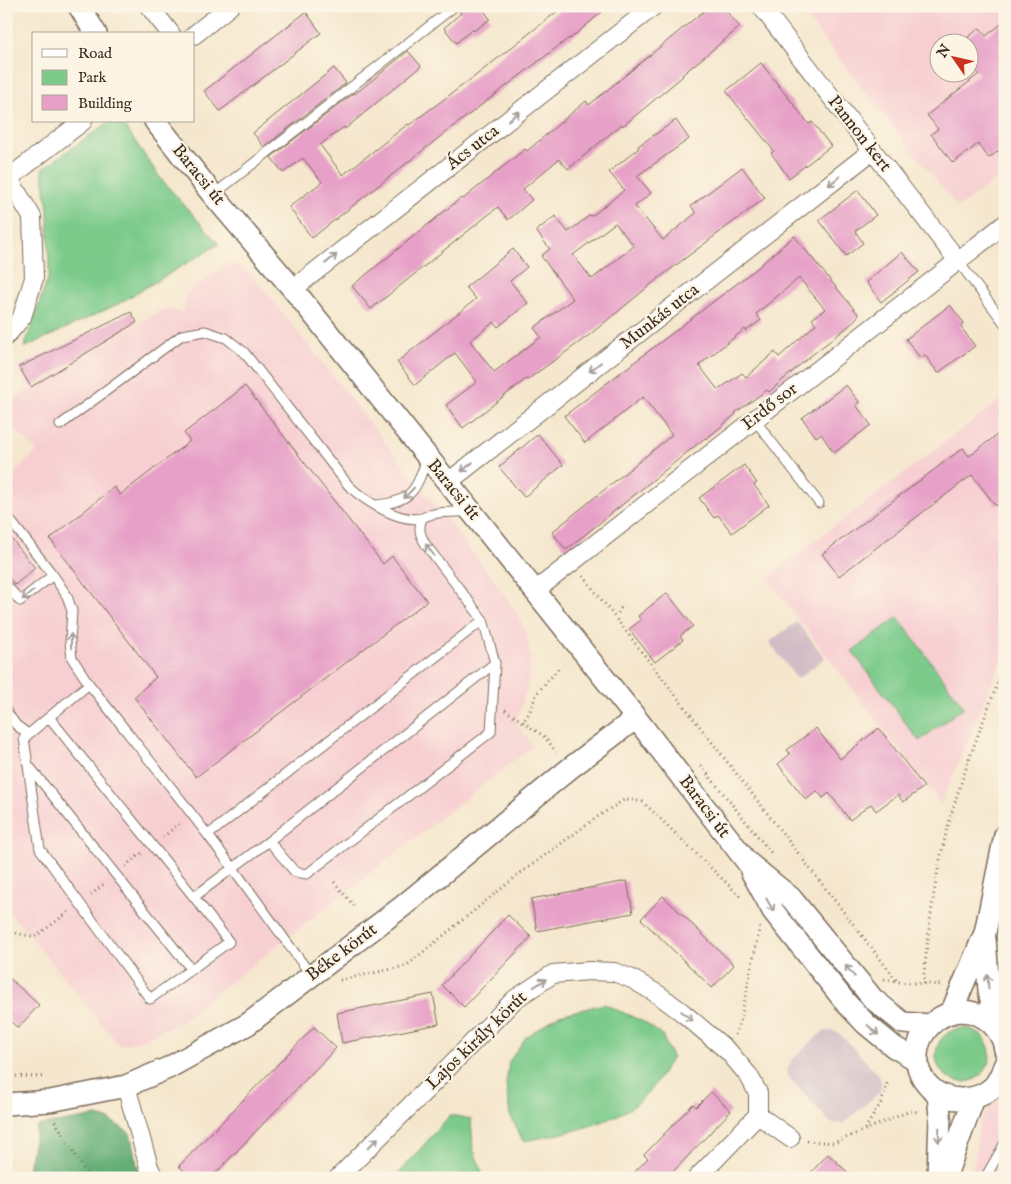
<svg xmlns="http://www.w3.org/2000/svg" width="1011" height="1184" font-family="'IM FELL English',serif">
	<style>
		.built { fill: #f7cfd2; fill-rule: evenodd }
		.industrial { fill: #d2bdc6 }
		.green { fill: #7ccb8b; stroke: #5c7a54 }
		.forest { fill: #65af77; stroke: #506c4a }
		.building { fill: #e7a1c8; fill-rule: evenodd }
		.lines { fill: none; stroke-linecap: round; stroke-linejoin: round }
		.service-casing { stroke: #7c6c5b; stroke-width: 11 }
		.minor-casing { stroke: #7c6c5b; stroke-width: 20 }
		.tertiary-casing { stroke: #7c6c5b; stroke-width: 24 }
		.path { stroke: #7c6c5b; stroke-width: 3; stroke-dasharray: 1 4; stroke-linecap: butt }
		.service { stroke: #fff; stroke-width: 9 }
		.minor { stroke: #fff; stroke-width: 18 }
		.tertiary { stroke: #fff; stroke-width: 21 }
		.oneway { stroke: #a79f9a }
		.labels { text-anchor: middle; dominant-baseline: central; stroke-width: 4.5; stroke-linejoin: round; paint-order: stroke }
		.street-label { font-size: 18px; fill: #3b2a1e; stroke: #fcf5e5 }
	</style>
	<rect width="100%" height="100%" fill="#fcf5e5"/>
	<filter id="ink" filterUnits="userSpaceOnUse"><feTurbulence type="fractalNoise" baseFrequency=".02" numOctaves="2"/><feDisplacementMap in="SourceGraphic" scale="10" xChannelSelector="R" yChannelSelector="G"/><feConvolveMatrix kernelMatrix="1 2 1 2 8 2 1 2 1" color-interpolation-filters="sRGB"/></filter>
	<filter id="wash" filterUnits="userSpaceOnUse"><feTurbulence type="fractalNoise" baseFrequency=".0096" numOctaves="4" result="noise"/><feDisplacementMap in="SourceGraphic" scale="20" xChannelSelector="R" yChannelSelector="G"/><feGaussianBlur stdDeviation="1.12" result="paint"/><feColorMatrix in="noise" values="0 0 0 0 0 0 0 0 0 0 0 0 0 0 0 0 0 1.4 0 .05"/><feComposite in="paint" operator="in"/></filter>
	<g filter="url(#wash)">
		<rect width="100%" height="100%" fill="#f5e7cd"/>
		<!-- built -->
		<path class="built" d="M 797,6 L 1005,6 L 1005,172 L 958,208 ZM 938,42 L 968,42 L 968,72 L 938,72 Z
			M 230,263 L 251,273 L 492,577 L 518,615 L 527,636 L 530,658 L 528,684 L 516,723 L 533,746 L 178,1023 L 136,1042 L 120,1046 L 6,907 L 6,481 L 37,451 L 6,421 L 6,404 L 161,310 L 169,309 L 182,313 L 187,293 Z
			M 1005,396 L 1005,652 L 941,804 L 767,578 Z
			M 1005,1098 L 1005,1178 L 972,1178 L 979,1126 L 982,1118 L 993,1104 Z"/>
		<!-- industrial -->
		<path class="industrial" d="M 797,622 L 825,658 L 797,679 L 769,642 Z
			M 826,1031 L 834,1031 L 841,1035 L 878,1074 L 881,1080 L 881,1087 L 880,1092 L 843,1124 L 831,1123 L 788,1076 L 788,1068 L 793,1059 L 820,1034 Z"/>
		<!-- green -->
		<path class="green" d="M 110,121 L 121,121 L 161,179 L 219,244 L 118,304 L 24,348 L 49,275 L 48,209 L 42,169 Z
			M 898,617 L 964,707 L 919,741 L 852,651 Z
			M 604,1004 L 644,1022 L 662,1035 L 672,1057 C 664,1072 654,1086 643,1098 C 617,1124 558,1135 523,1141 L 510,1115 L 506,1085 L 509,1062 L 526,1037 L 559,1015 Z
			M936 1055a27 27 0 1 1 54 0a27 27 0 1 1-54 0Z
			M 450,1115 L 471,1119 L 473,1149 L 482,1171 L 478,1178 L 395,1178 Z"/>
		<!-- forest -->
		<path class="forest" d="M 97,1116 L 108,1119 L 130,1133 L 137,1165 L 142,1178 L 26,1178 L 37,1126 Z"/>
		<g id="blocks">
			<!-- building -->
			<path class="building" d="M 461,6 L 481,6 L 490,19 L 474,31 L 473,29 L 456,43 L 444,28 L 461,13 L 459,10 Z
				M 564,6 L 609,6 L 570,39 L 569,38 L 441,136 L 312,238 L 289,207 L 322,182 L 303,158 L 283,173 L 271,157 L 354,93 L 355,94 L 408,51 L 421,66 L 345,129 L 344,127 L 320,145 L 343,175 L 408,124 L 409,125 L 474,77 Z
				M 710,6 L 722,6 L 740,27 L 682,75 L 683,76 L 623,126 L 622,124 L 568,169 L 559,159 L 523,189 L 532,200 L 508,220 L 498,207 L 371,309 L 352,286 L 461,198 L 463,199 L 525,149 L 527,151 L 586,101 L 589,105 Z
				M 306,12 L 321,33 L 220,111 L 204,91 Z
				M 1005,21 L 1005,146 L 989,158 L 978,144 L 953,163 L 931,134 L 938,129 L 927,115 L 979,74 L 968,60 L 968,37 L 980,28 L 986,36 Z
				M 761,63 L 809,124 L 812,122 L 831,146 L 789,178 L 771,153 L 774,151 L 726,91 Z
				M 334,68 L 346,83 L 264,147 L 253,133 Z
				M 676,120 L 689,139 L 637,176 L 651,193 L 635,206 L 663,240 L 696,213 L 691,206 L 742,167 L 765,198 L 659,278 L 588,336 L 527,380 L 526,379 L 463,428 L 446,405 L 477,382 L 455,353 L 415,385 L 397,362 L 476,299 L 466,287 L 513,249 L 527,267 L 510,281 L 528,303 L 498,327 L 494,322 L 470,341 L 494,372 L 541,337 L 534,328 L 573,299 L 541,256 L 550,249 L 536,231 L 555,216 L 568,232 L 590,215 L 592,216 L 624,190 L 609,172 L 639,148 L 638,146 ZM 615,223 L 634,246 L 592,279 L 573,255 Z
				M 858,190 L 876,215 L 855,231 L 863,243 L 846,256 L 819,220 Z
				M 794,236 L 859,315 L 849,326 L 808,358 L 769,392 L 767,390 L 735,413 L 736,414 L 706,439 L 705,438 L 566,550 L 552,532 L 672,435 L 643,397 L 585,443 L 564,416 L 756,269 ZM 799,278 L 825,309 L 812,319 L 816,324 L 779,357 L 775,352 L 746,377 L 742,373 L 718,390 L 699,365 L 745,329 L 746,331 L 761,320 L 756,314 Z
				M 902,252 L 919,272 L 881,302 L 866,282 Z
				M 950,305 L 964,323 L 960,326 L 975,346 L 938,373 L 925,355 L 920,358 L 906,339 Z
				M 131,312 L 137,322 L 31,387 L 19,367 Z
				M 846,385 L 860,403 L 856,405 L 871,425 L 834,453 L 821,434 L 816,437 L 802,418 Z
				M 245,386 L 383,564 L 392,556 L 427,601 L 196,777 L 134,697 L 156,677 L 50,539 L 114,487 L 120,495 L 190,441 L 184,433 Z
				M 1005,429 L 1005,498 L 996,506 L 972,475 L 839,576 L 822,554 L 963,448 L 969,456 Z
				M 538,434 L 563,465 L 524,497 L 499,467 Z
				M 744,465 L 757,483 L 754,485 L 769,505 L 732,533 L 718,515 L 714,518 L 699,498 Z
				M 6,532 L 35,568 L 15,585 L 6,574 Z
				M 667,593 L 693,626 L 680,636 L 683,640 L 655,662 L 629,629 L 641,620 L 638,616 Z
				M 816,728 L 840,759 L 879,728 L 924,787 L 903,802 L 898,795 L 876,811 L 871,804 L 850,820 L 829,793 L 823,798 L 817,791 L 806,800 L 778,764 L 790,754 L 787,750 Z
				M 627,881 L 633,913 L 537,931 L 531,899 Z
				M 663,896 L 734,965 L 712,988 L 641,919 Z
				M 508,915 L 531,937 L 464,1007 L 442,985 Z
				M 6,975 L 39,1005 L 18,1028 L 6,1017 Z
				M 433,994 L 439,1024 L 342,1043 L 337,1013 Z
				M 314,1027 L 336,1048 L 211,1178 L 191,1178 L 179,1166 Z
				M 711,1092 L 731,1111 L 667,1178 L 629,1178 L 648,1158 L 644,1155 L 693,1104 L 696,1107 Z
				M 828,1154 L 854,1178 L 806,1178 Z"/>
		</g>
	</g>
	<g filter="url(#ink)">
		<use href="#blocks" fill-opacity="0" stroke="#7c6c5b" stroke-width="1"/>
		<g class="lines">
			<!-- service casing -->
			<g class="service-casing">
				<path id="service" d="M 213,195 L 455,6
					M 958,261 L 1005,324
					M 754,419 L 819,503
					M 60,425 L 182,335 L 205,331 L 226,338 L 244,352 L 349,486 C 365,501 399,523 422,518 C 426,517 429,514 433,514 C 444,511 457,512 469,512
					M 376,505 C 412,502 416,490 427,458
					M 6,515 L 53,575 L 67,596 L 72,611 L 70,642 L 72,658 L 89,684
					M 6,585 L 20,601 L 53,575
					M 6,711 L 16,725 L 28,734
					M 49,717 L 194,897
					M 29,766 L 191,969
					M 208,835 L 483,620
					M 269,841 L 295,872 L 307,874 L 491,732 L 495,663
					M 312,976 C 277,930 245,883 210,838 C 171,786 129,735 89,684 L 24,738 L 40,849 L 150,999 L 229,942 L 194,897 L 269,841 L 495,663 L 483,620 L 426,545 C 420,535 418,529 422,518
					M 985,1178 L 1005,1143"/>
			</g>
			<!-- minor casing -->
			<g class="minor-casing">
				<path id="minor" d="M 149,6 L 171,34
					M 761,6 L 958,261
					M 194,35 L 230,6
					M 6,174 L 32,217 L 34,278 L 22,317 L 6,336
					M 9,178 L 83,121
					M 293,289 L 654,6
					M 447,483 L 872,151
					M 535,591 L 1005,224
					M 126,1086 L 149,1167 L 154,1178
					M 338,1178 L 434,1082 L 515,999 L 553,974 L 589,971 L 614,972 L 632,979 L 659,995 L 683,1013 L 729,1052 L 749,1076 L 758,1093 L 758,1115
					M 697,1178 L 758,1115 L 790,1138"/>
			</g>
			<!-- tertiary casing -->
			<g class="tertiary-casing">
				<path id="tertiary" d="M 79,6 L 96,34
					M 155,121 L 213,195 L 293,289 L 535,591 L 636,718 L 747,862 L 791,898 L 873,999 L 903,1023 L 930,1025
					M 751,871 L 773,911 L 847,1004 L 866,1024 L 894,1047 L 918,1061
					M 985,939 L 989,990 L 997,1029
					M 951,1013 L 985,933 L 1005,835
					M 1005,1050 C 1004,1040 999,1031 992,1024 C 950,984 890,1047 930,1087 C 946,1103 976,1103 993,1087 C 999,1081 1002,1072 1005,1064
					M 6,1104 L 50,1101 L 126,1086 L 168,1068 L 248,1024 L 403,906 L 569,769 L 636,718
					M 938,1178 L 940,1117 L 938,1093
					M 945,1178 L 974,1098"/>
			</g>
			<!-- path -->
			<path class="path" d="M 583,576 L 898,982
				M 618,613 L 622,606
				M 505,710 L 523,722 L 529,713 L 537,693 L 559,668
				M 523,722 L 545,737 L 556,752
				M 701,766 L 772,854
				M 163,837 L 181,822
				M 125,866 L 142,853
				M 334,882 L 354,906
				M 91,895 L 105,883
				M 6,931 L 35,937 L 70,911
				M 884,979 L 898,982 L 942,985
				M 340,980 L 406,966 L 518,875 L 600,815 L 624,800 L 634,800 L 643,802 L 742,898
				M 923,984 C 929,926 935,868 952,812 C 967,762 986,713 1005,665
				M 735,1035 L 740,1022 L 760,926
				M 6,1076 L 42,1077
				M 55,1121 L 89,1178
				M 865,1129 L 882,1101 L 888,1080
				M 807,1141 L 834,1143 L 910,1111 L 919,1112"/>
			<!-- service -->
			<use href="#service" class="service"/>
			<!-- minor -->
			<use href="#minor" class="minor"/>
			<!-- tertiary -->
			<use href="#tertiary" class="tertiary"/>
		</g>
		<!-- one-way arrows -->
		<defs><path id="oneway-shaft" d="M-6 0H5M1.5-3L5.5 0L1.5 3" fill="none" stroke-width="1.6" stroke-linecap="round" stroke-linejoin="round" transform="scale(1.25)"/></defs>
		<g class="oneway">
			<use href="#oneway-shaft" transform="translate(514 116) rotate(-38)"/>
			<use href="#oneway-shaft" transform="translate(834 181) rotate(142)"/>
			<use href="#oneway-shaft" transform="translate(331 259) rotate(-38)"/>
			<use href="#oneway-shaft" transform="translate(595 367) rotate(142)"/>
			<use href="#oneway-shaft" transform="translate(467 467) rotate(142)"/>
			<use href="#oneway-shaft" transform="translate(409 493) rotate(133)"/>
			<use href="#oneway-shaft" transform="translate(430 550) rotate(-127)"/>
			<use href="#oneway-shaft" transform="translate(28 595) rotate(141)"/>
			<use href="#oneway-shaft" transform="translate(71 641) rotate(-91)"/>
			<use href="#oneway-shaft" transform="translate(770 905) rotate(61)"/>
			<use href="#oneway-shaft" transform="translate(850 971) rotate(-129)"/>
			<use href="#oneway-shaft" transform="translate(988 982) rotate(-94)"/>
			<use href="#oneway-shaft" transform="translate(540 983) rotate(-33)"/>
			<use href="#oneway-shaft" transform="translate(687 1016) rotate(40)"/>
			<use href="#oneway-shaft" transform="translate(873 1030) rotate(41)"/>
			<use href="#oneway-shaft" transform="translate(939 1135) rotate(92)"/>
			<use href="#oneway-shaft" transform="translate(373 1143) rotate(-45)"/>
		</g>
	</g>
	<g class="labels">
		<!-- street labels -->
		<g class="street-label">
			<text transform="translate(859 134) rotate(52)">Pannon kert</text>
			<text transform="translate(473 148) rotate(-38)">Ács utca</text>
			<text transform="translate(198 175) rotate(51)">Baracsi út</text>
			<text transform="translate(660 317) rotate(-38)">Munkás utca</text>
			<text transform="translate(770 407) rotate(-38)">Erdő sor</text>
			<text transform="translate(453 490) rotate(51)">Baracsi út</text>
			<text transform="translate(704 807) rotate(53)">Baracsi út</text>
			<text transform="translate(342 953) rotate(-37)">Béke körút</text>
			<text transform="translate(477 1041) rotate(-44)">Lajos király körút</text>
		</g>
	</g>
	<!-- margin -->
	<rect width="1011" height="1184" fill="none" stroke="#fcf5e5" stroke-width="25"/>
	<!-- legend -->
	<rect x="32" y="32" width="162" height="90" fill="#fcf5e5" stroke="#afa495"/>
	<rect x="42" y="49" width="25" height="8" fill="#ffffff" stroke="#afa495"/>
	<text x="78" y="58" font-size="15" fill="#3b2a1e">Road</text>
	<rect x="42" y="70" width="25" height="15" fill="#7ccb8b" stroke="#afa495"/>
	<text x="78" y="82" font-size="15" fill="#3b2a1e">Park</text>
	<rect x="42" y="95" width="25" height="15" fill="#e7a1c8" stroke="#afa495"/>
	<text x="78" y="108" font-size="15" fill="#3b2a1e">Building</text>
	<!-- north arrow -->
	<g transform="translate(954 58) rotate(304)"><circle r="24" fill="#fcf5e5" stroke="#afa495"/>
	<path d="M0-4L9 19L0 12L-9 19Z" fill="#c8321e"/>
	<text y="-8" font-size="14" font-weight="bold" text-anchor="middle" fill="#3b2a1e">N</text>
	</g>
</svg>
